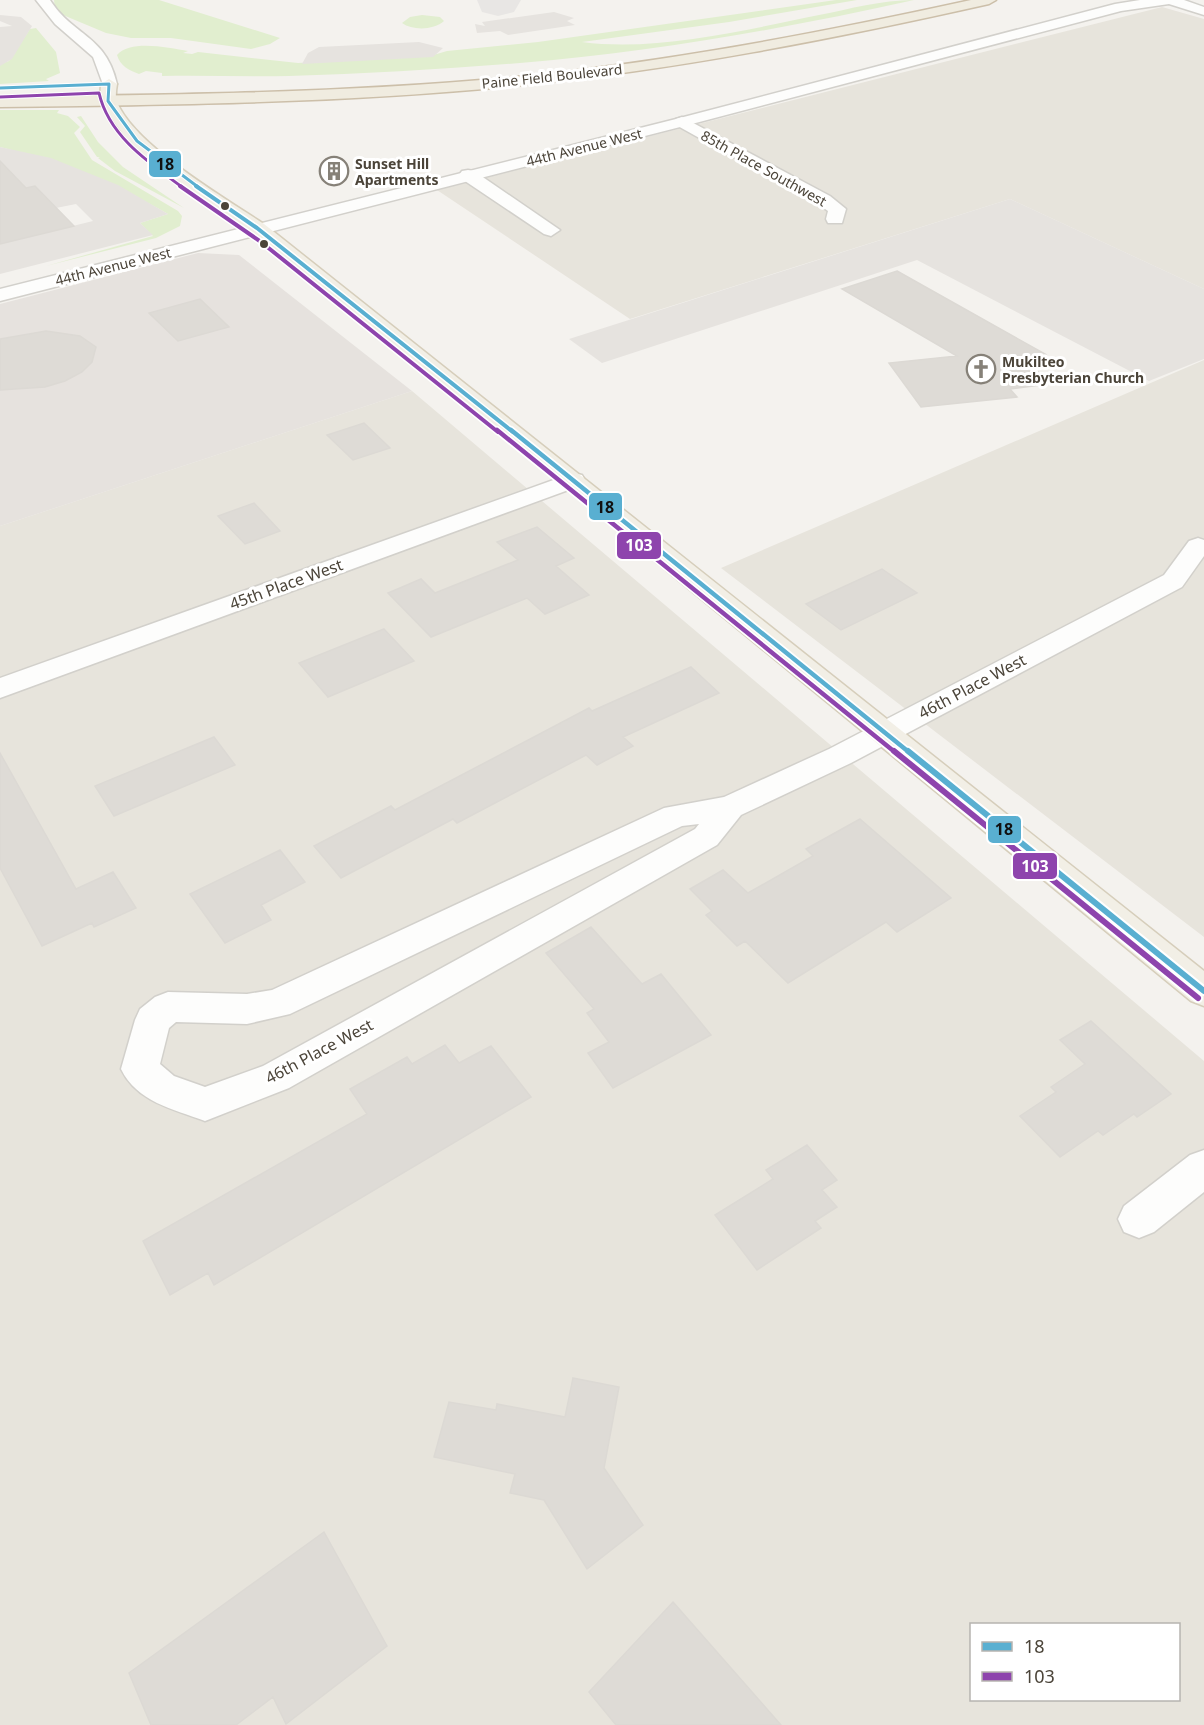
<svg xmlns="http://www.w3.org/2000/svg" width="1204" height="1725" font-family="'Noto Sans',sans-serif">
	<style>
		.residential { fill: #e7e4dc; fill-rule: evenodd }
		.industrial { fill: #e6e2de }
		.green { fill: #e1eecf }
		.parking { fill: #e6e3df }
		.lines { fill: none; stroke-linecap: round; stroke-linejoin: round }
		.taxiway { fill: #e8e6e4; fill-rule: evenodd }
		.building { fill: #dedbd6; stroke: #dcd9d4; stroke-width: 1.5 }
		.minor-casing { stroke: #d2d0cb; stroke-width: 3 }
		.tertiary-casing { stroke: #d2d0cb; stroke-width: 3 }
		.primary-casing { stroke: #d6cebb; stroke-width: 3 }
		.trunk-casing { stroke: #ccbfa9; stroke-width: 3 }
		.minor { fill: #fdfdfc; fill-rule: evenodd }
		.tertiary { fill: #fdfdfc; fill-rule: evenodd }
		.primary { fill: #f2efe6; fill-rule: evenodd }
		.trunk { fill: #f0ece0; fill-rule: evenodd }
		.bus-1-far3-casing { stroke: #fff; stroke-width: 5 }
		.bus-1-far2-casing { stroke: #fff; stroke-width: 7 }
		.bus-1-far1-casing { stroke: #fff; stroke-width: 8 }
		.bus-1-casing { stroke: #fff; stroke-width: 10 }
		.bus-2-far3-casing { stroke: #fff; stroke-width: 5 }
		.bus-2-far2-casing { stroke: #fff; stroke-width: 7 }
		.bus-2-far1-casing { stroke: #fff; stroke-width: 8 }
		.bus-2-casing { stroke: #fff; stroke-width: 10 }
		.bus-1-far3 { stroke: #59afd1; stroke-width: 3 }
		.bus-1-far2 { stroke: #59afd1; stroke-width: 4 }
		.bus-1-far1 { stroke: #59afd1; stroke-width: 4.5 }
		.bus-1 { stroke: #59afd1; stroke-width: 6 }
		.bus-2-far3 { stroke: #8e44ad; stroke-width: 3 }
		.bus-2-far2 { stroke: #8e44ad; stroke-width: 4 }
		.bus-2-far1 { stroke: #8e44ad; stroke-width: 4.5 }
		.bus-2 { stroke: #8e44ad; stroke-width: 6 }
		.bus-dot { fill: #4b4439; stroke: #fff; stroke-width: 2 }
		.labels { text-anchor: middle; dominant-baseline: central; stroke-width: 6; stroke-linejoin: round; paint-order: stroke }
		.far-street-label { font-size: 14px; fill: #4b4439; stroke: #fff }
		.far-poi-label { font-size: 14px; font-weight: bold; fill: #4b4439; stroke: #fff; text-anchor: start }
		.street-label { font-size: 16px; fill: #4b4439; stroke: #fff }
		.line-badge { stroke: #fff; stroke-width: 2 }
		.badge-label { font-size: 16px; text-anchor: middle; font-weight: bold; fill: #fff }
		.pale-badge-label { font-size: 16px; text-anchor: middle; font-weight: bold; fill: #111 }
	</style>
	<rect width="100%" height="100%" fill="#f4f2ee"/>
	<!-- residential -->
	<path class="residential" d="M 1162,7 L 1204,19 L 1204,289 L 1010,199 L 630,319 L 437,190 Z
		M 1204,360 L 1204,937 L 721,568 Z
		M 412,391 L 1204,1061 L 1204,1725 L 0,1725 L 0,526 ZM 972,1624 L 1178,1624 L 1178,1700 L 972,1700 Z"/>
	<!-- industrial -->
	<path class="industrial" d="M 198,253 L 239,255 L 412,391 L 0,526 L 0,304 Z"/>
	<!-- green -->
	<path class="green" d="M 54,0 L 159,0 L 280,38 L 270,44 L 251,49 L 171,38 L 131,38 L 106,33 L 63,15 L 55,9 Z
		M 836,0 L 857,0 L 729,22 L 582,42 C 656,52 746,30 819,15 C 850,9 881,0 914,0 C 783,29 653,52 520,63 C 443,69 366,74 289,76 C 246,77 204,75 162,76 L 162,73 L 146,71 L 139,74 C 129,70 120,66 117,55 C 131,39 169,48 188,51 L 183,53 L 192,54 L 198,52 L 298,63 L 430,56 L 447,51 L 538,42 Z
		M 422,15 L 440,17 L 444,21 C 434,30 413,31 402,23 L 410,17 Z
		M 36,28 L 56,52 L 60,73 L 46,79 L 49,81 L 0,84 L 0,64 L 9,61 L 30,29 Z
		M 0,110 L 59,110 L 57,113 L 68,116 L 80,127 L 74,133 L 92,160 L 178,211 L 182,216 L 180,226 L 156,238 L 46,266 L 153,236 L 140,223 L 168,214 C 117,185 58,161 0,147 Z
		M 81,116 L 98,142 L 123,167 L 184,208 L 115,171 L 98,158 L 100,157 L 97,157 L 80,132 L 85,126 L 77,117 Z"/>
	<!-- parking -->
	<path class="parking" d="M 554,12 L 574,18 L 567,21 L 575,25 L 508,35 L 500,31 L 477,33 L 475,24 L 485,26 L 482,22 Z
		M 0,15 L 21,17 L 32,26 L 12,59 L 0,66 L 0,27 L 12,26 L 0,21 Z
		M 419,42 L 443,48 L 433,57 L 302,64 L 308,53 L 319,47 Z
		M 0,147 L 51,158 L 118,185 L 168,214 L 140,223 L 153,235 L 0,274 L 0,244 L 93,221 L 76,204 L 56,208 L 35,186 L 26,188 L 15,176 L 0,179 Z
		M 1010,199 L 1204,289 L 1204,359 L 1149,381 L 917,260 L 602,363 L 569,339 Z"/>
	<g class="lines">
		<!-- taxiway -->
		<path class="taxiway" d="M 477,0 L 521,0 L 514,12 L 498,16 L 482,12 Z"/>
	</g>
	<!-- building -->
	<path class="building" d="M 0,161 L 26,188 L 35,186 L 74,226 L 0,244 Z
		M 897,271 L 1045,354 L 1024,356 L 1049,384 L 1010,389 L 1017,397 L 921,407 L 889,363 L 957,356 L 842,289 Z
		M 200,299 L 229,327 L 178,341 L 149,313 Z
		M 46,331 L 80,336 L 96,347 L 92,362 L 82,372 L 65,381 L 45,387 L 0,390 L 0,339 Z
		M 364,423 L 390,448 L 353,460 L 327,435 Z
		M 254,503 L 280,531 L 245,544 L 218,516 Z
		M 537,527 L 574,558 L 556,566 L 589,595 L 545,614 L 527,598 L 431,637 L 388,593 L 421,579 L 435,593 L 518,560 L 497,542 Z
		M 882,569 L 917,593 L 841,630 L 806,604 Z
		M 384,629 L 414,661 L 328,697 L 299,663 Z
		M 691,667 L 719,693 L 623,737 L 633,746 L 597,765 L 586,755 L 457,823 L 453,819 L 341,878 L 314,846 L 391,806 L 395,810 L 589,708 L 592,711 Z
		M 214,737 L 235,765 L 114,816 L 95,786 Z
		M 0,753 L 76,889 L 113,872 L 136,908 L 94,927 L 92,923 L 42,946 L 0,868 Z
		M 860,819 L 951,898 L 897,932 L 886,922 L 788,983 L 745,941 L 737,946 L 706,915 L 712,911 L 690,889 L 723,870 L 748,893 L 813,856 L 806,849 Z
		M 280,850 L 305,882 L 261,905 L 271,920 L 225,943 L 190,894 Z
		M 591,927 L 642,984 L 661,974 L 711,1035 L 613,1088 L 588,1053 L 609,1042 L 587,1013 L 594,1009 L 546,953 Z
		M 1091,1021 L 1171,1094 L 1137,1117 L 1134,1114 L 1103,1135 L 1098,1131 L 1060,1157 L 1020,1116 L 1056,1092 L 1051,1087 L 1085,1064 L 1060,1040 Z
		M 445,1045 L 459,1063 L 491,1046 L 531,1097 L 214,1285 L 208,1273 L 170,1295 L 143,1241 L 367,1114 L 350,1089 L 407,1057 L 412,1064 Z
		M 807,1145 L 837,1180 L 822,1190 L 837,1207 L 815,1221 L 821,1228 L 757,1270 L 715,1215 L 773,1179 L 766,1170 Z
		M 573,1378 L 619,1387 L 604,1468 L 643,1525 L 587,1569 L 544,1500 L 510,1493 L 515,1474 L 434,1457 L 449,1402 L 496,1410 L 497,1404 L 565,1417 Z
		M 324,1532 L 387,1646 L 286,1724 L 273,1697 L 236,1725 L 151,1725 L 129,1673 Z
		M 673,1602 L 781,1725 L 616,1725 L 589,1692 Z"/>
	<g class="lines">
		<!-- minor casing -->
		<g class="minor-casing">
			<path id="minor" d="M 36,0 L 50,0 C 73,36 106,35 117,84 L 114,87 L 104,87 L 93,57 L 55,24 Z
				M 682,117 L 830,196 L 846,209 L 842,223 L 828,223 L 826,219 L 828,211 L 818,204 L 676,125 L 674,122 L 676,119 Z
				M 468,170 L 474,171 L 560,230 L 551,236 L 544,234 L 462,179 L 459,175 L 462,171 Z
				M 573,473 L 582,475 L 585,480 L 582,485 L 0,698 L 0,678 Z
				M 1198,538 L 1204,540 L 1204,556 L 1182,587 L 851,763 L 741,815 L 717,845 L 289,1088 L 205,1121 C 173,1109 137,1102 121,1069 L 135,1020 L 140,1009 L 155,997 L 168,992 L 247,994 L 272,990 L 664,808 L 724,797 L 829,749 L 1164,575 L 1189,541 ZM 699,824 L 695,829 L 263,1066 L 205,1087 L 174,1076 L 160,1064 L 169,1028 L 176,1022 L 247,1024 L 290,1014 L 682,826 Z
				M 1204,1150 L 1204,1192 L 1154,1232 L 1139,1238 L 1124,1232 L 1118,1219 L 1124,1206 L 1190,1155 Z"/>
		</g>
		<!-- tertiary casing -->
		<g class="tertiary-casing">
			<path id="tertiary" d="M 1140,0 L 1184,0 L 1204,7 L 1204,15 L 1169,4 L 1121,11 L 688,125 L 0,301 L 0,289 L 676,119 L 1115,4 Z"/>
		</g>
		<!-- primary casing -->
		<g class="primary-casing">
			<path id="primary" d="M 109,79 L 117,84 C 116,90 115,97 117,102 C 134,145 225,198 264,224 L 1204,971 L 1204,1006 L 1191,1001 L 448,391 L 250,232 L 153,164 L 131,145 L 107,112 L 100,101 L 101,84 Z"/>
		</g>
		<!-- trunk casing -->
		<g class="trunk-casing">
			<path id="trunk" d="M 971,0 L 996,0 L 989,4 C 833,39 675,70 515,86 C 344,103 172,105 0,107 L 0,97 C 172,95 344,93 515,77 C 669,62 820,33 971,0 Z"/>
		</g>
		<!-- minor -->
		<use href="#minor" class="minor"/>
		<!-- tertiary -->
		<use href="#tertiary" class="tertiary"/>
		<!-- primary -->
		<use href="#primary" class="primary"/>
		<!-- trunk -->
		<use href="#trunk" class="trunk"/>
		<!-- bus-1-far3 casing -->
		<g class="bus-1-far3-casing">
			<path id="bus-1-far3" d="M 0,88 L 109,84 L 108,101 L 137,141 L 198,187"/>
		</g>
		<!-- bus-1-far2 casing -->
		<g class="bus-1-far2-casing">
			<path id="bus-1-far2" d="M 196,186 L 257,228 L 513,432"/>
		</g>
		<!-- bus-1-far1 casing -->
		<g class="bus-1-far1-casing">
			<path id="bus-1-far1" d="M 511,430 L 910,753"/>
		</g>
		<!-- bus-1 casing -->
		<g class="bus-1-casing">
			<path id="bus-1" d="M 908,751 L 1204,991"/>
		</g>
		<!-- bus-2-far3 casing -->
		<g class="bus-2-far3-casing">
			<path id="bus-2-far3" d="M 0,97 L 99,93 C 109,136 148,162 182,187"/>
		</g>
		<!-- bus-2-far2 casing -->
		<g class="bus-2-far2-casing">
			<path id="bus-2-far2" d="M 180,186 L 261,242 L 498,432"/>
		</g>
		<!-- bus-2-far1 casing -->
		<g class="bus-2-far1-casing">
			<path id="bus-2-far1" d="M 497,430 L 896,753"/>
		</g>
		<!-- bus-2 casing -->
		<g class="bus-2-casing">
			<path id="bus-2" d="M 894,751 L 1198,998"/>
		</g>
		<!-- bus-1-far3 -->
		<use href="#bus-1-far3" class="bus-1-far3"/>
		<!-- bus-1-far2 -->
		<use href="#bus-1-far2" class="bus-1-far2"/>
		<!-- bus-1-far1 -->
		<use href="#bus-1-far1" class="bus-1-far1"/>
		<!-- bus-1 -->
		<use href="#bus-1" class="bus-1"/>
		<!-- bus-2-far3 -->
		<use href="#bus-2-far3" class="bus-2-far3"/>
		<!-- bus-2-far2 -->
		<use href="#bus-2-far2" class="bus-2-far2"/>
		<!-- bus-2-far1 -->
		<use href="#bus-2-far1" class="bus-2-far1"/>
		<!-- bus-2 -->
		<use href="#bus-2" class="bus-2"/>
	</g>
	<!-- icons -->
	<defs>
		<g id="building-ring" transform="scale(1.5)"><circle r="9.5" fill="#fff" stroke="#868178" stroke-width="1.5"/><path d="M-4-6H4V6H1V3H-1V6H-4ZM-2.5-4.3h1.7v1.8h-1.7ZM.8-4.3h1.7v1.8H.8ZM-2.5-1h1.7V.8h-1.7ZM.8-1h1.7V.8H.8Z" fill="#868178"/></g>
		<g id="church-ring" transform="scale(1.5)"><circle r="9.5" fill="#fff" stroke="#868178" stroke-width="1.5"/><path d="M-1.2-6h2.4v3.5h3.3v2.4h-3.3V6h-2.4V-.1h-3.3v-2.4h3.3Z" fill="#868178"/></g>
	</defs>
	<g fill-rule="evenodd">
		<use href="#building-ring" x="334" y="171"/>
		<use href="#church-ring" x="981" y="369"/>
	</g>
	<!-- markers -->
	<g class="bus-dot">
		<circle cx="225" cy="206" r="5"/>
		<circle cx="264" cy="244" r="5"/>
	</g>
	<g class="labels">
		<!-- far-street labels -->
		<g class="far-street-label">
			<text transform="translate(552 76) rotate(-6)">Paine Field Boulevard</text>
			<text transform="translate(584 147) rotate(-14)">44th Avenue West</text>
			<text transform="translate(764 168) rotate(29)">85th Place Southwest</text>
			<text transform="translate(113 266) rotate(-14)">44th Avenue West</text>
		</g>
		<!-- far-poi labels -->
		<g class="far-poi-label">
			<text x="355" y="163">Sunset Hill<tspan x="355" dy="16">Apartments</tspan></text>
			<text x="1002" y="361">Mukilteo<tspan x="1002" dy="16">Presbyterian Church</tspan></text>
		</g>
		<!-- street labels -->
		<g class="street-label">
			<text transform="translate(286 584) rotate(-20)">45th Place West</text>
			<text transform="translate(972 686) rotate(-28)">46th Place West</text>
			<text transform="translate(319 1051) rotate(-28)">46th Place West</text>
		</g>
	</g>
	<g class="line-badge">
		<rect x="148" y="150" width="34" height="28" rx="6" fill="#59afd1"/>
		<rect x="588" y="492" width="35" height="29" rx="6" fill="#59afd1"/>
		<rect x="616" y="531" width="46" height="29" rx="6" fill="#8e44ad"/>
		<rect x="987" y="815" width="35" height="29" rx="6" fill="#59afd1"/>
		<rect x="1012" y="852" width="46" height="28" rx="6" fill="#8e44ad"/>
	</g>
	<g class="badge-label">
		<text x="639" y="551">103</text>
		<text x="1035" y="872">103</text>
	</g>
	<g class="pale-badge-label">
		<text x="165" y="170">18</text>
		<text x="605" y="513">18</text>
		<text x="1004" y="835">18</text>
	</g>
	<!-- legend -->
	<rect x="970" y="1623" width="210" height="78" fill="#ffffff" stroke="#b7b4b0" stroke-width="1.5"/>
	<rect x="982" y="1642" width="30" height="9" fill="#59afd1" stroke="#b7b4b0" stroke-width="1.5"/>
	<text x="1024" y="1653" font-size="18" fill="#4b4439">18</text>
	<rect x="982" y="1672" width="30" height="9" fill="#8e44ad" stroke="#b7b4b0" stroke-width="1.5"/>
	<text x="1024" y="1683" font-size="18" fill="#4b4439">103</text>
</svg>
